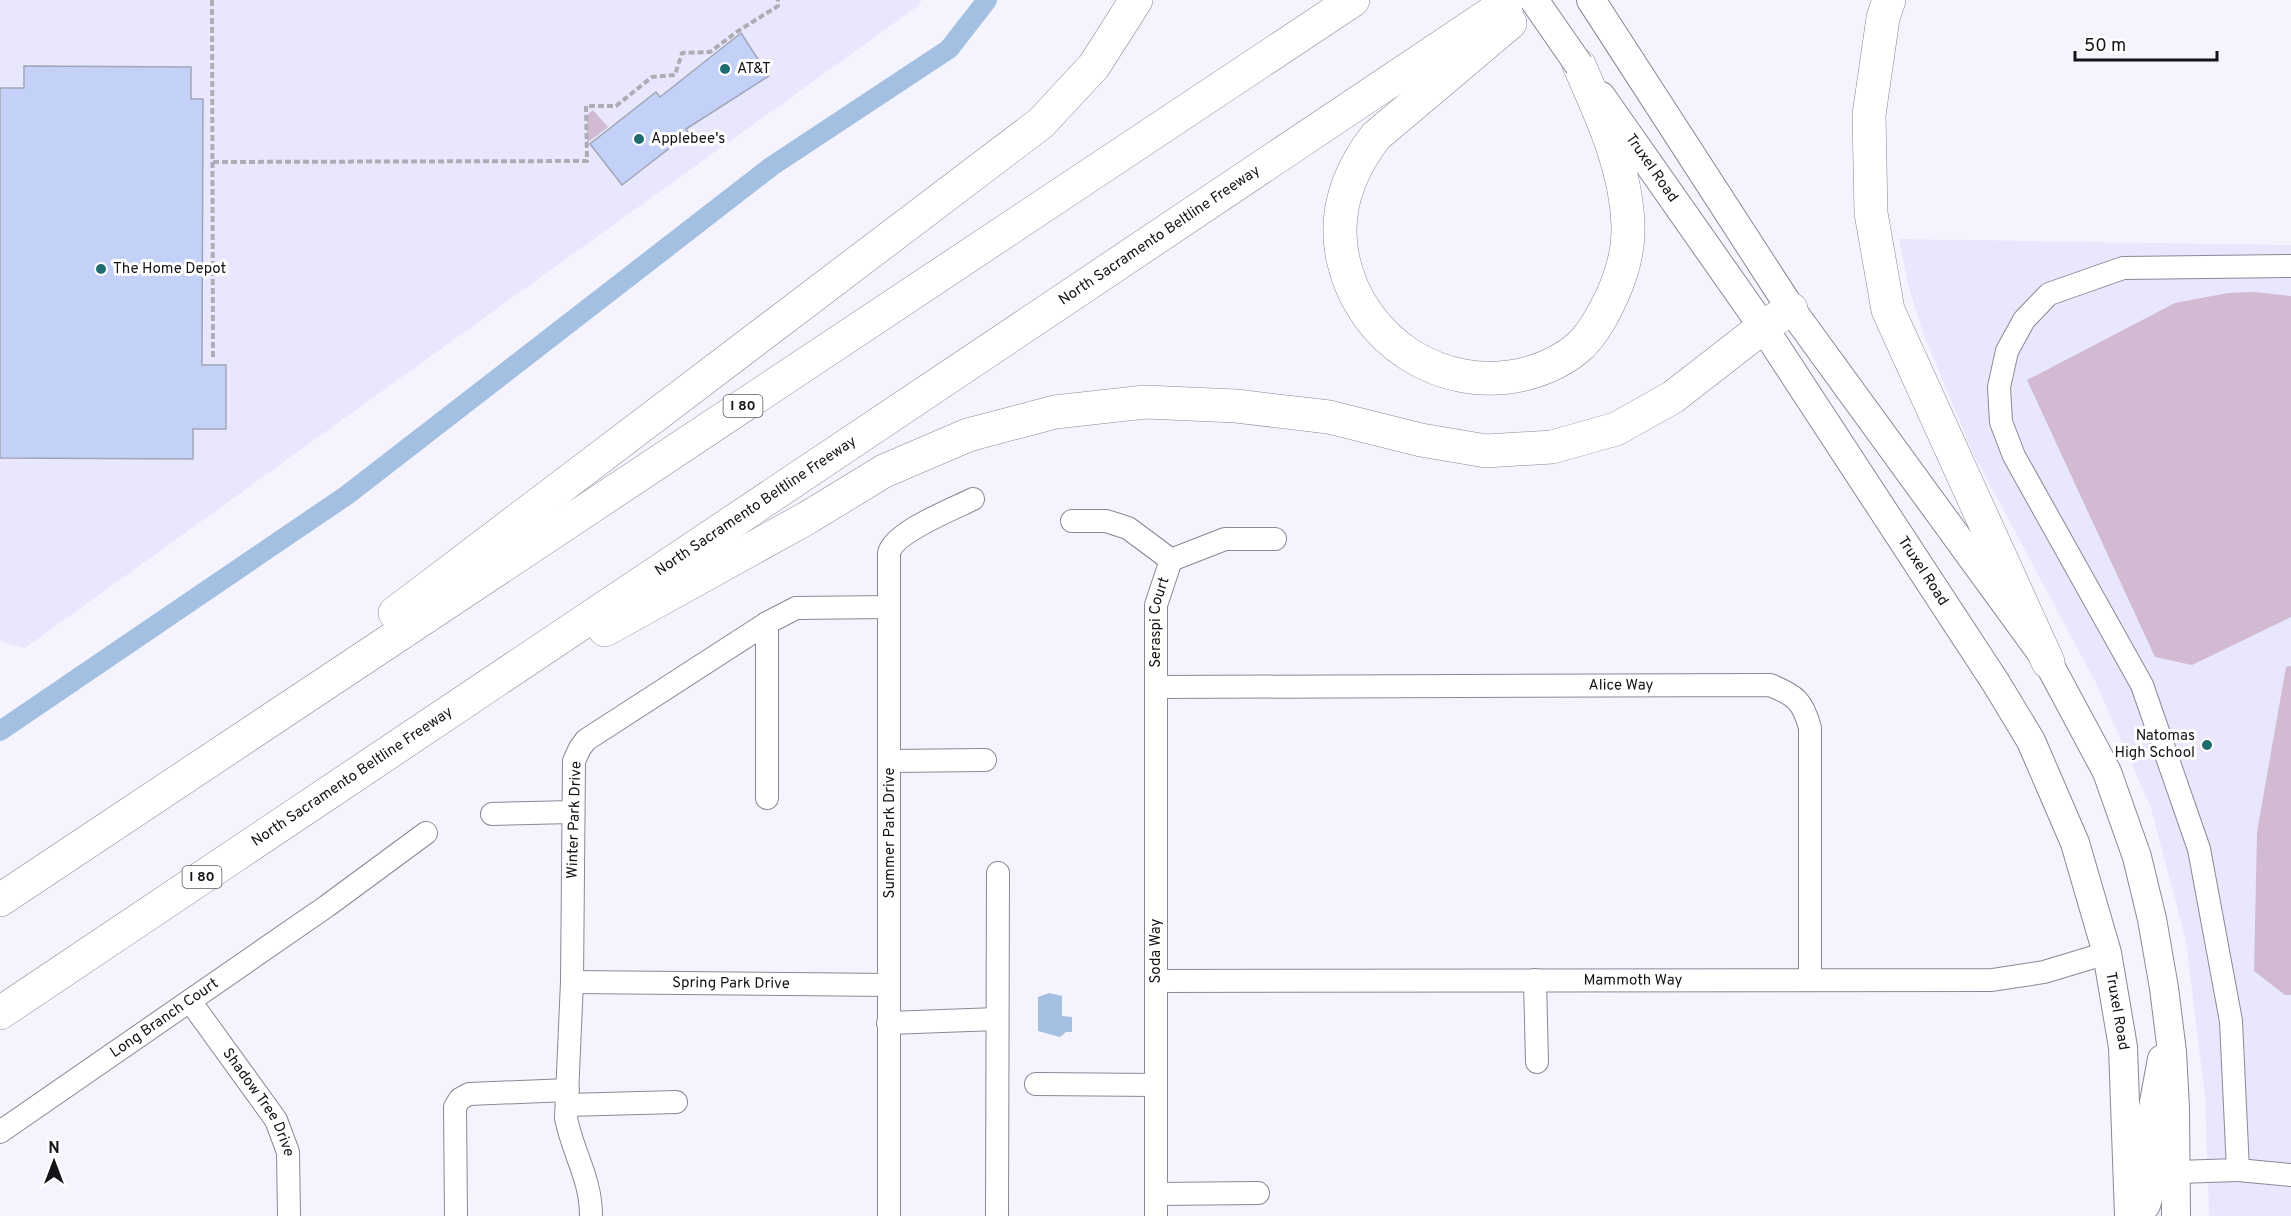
<svg xmlns="http://www.w3.org/2000/svg" width="2291" height="1216" font-family="Overpass,sans-serif">
	<style>
		.built { fill: #e9e7fe }
		.green { fill: #d2bad2 }
		.water { fill: #a3c0e2 }
		.lines { fill: none; stroke-linecap: round; stroke-linejoin: round }
		.canal { stroke: #a3c0e2; stroke-width: 20 }
		.building { fill: #c3d0f8; stroke: #a1a6b4; stroke-width: 1.5 }
		.minor-casing { stroke: #898896; stroke-width: 24 }
		.major-casing { stroke: #898896; stroke-width: 30 }
		.highway-casing { stroke: #898896; stroke-width: 34 }
		.path { stroke: #aeadb6; stroke-width: 4; stroke-dasharray: 6 3; stroke-linecap: butt }
		.minor { stroke: #fff; stroke-width: 22 }
		.major { stroke: #fff; stroke-width: 28 }
		.highway { stroke: #fff; stroke-width: 33 }
		.major-bridge-casing { stroke: #898896; stroke-width: 30; stroke-linecap: butt }
		.major-bridge { stroke: #fff; stroke-width: 28 }
		.poi-dot { fill: #206c6f; stroke: #fff; stroke-width: 2 }
		.labels { text-anchor: middle; dominant-baseline: central; stroke-width: 6; stroke-linejoin: round; paint-order: stroke }
		.shield { fill: #fff; stroke: #5a5a5d; stroke-width: 1.5 }
		.shield-label { font-size: 14px; font-weight: bold; fill: #131318 }
		.poi-label { font-size: 15px; fill: #131318; stroke: #fff; text-anchor: start }
		.street-label { font-size: 15px; fill: #131318; stroke: #fff }
	</style>
	<rect width="100%" height="100%" fill="#f5f4fe"/>
	<!-- built -->
	<path class="built" d="M 0,0 L 922,0 L 918,6 L 25,648 L 4,643 L 0,638 Z
		M 1899,239 L 2291,245 L 2291,1216 L 2209,1216 L 2205,1097 L 2186,941 L 2151,808 L 2096,683 L 1972,451 L 1923,333 L 1908,284 Z"/>
	<!-- green -->
	<path class="green" d="M 593,110 L 608,127 L 587,143 L 587,115 Z
		M 2255,292 L 2291,296 L 2291,617 L 2192,665 L 2155,657 L 2027,380 L 2175,303 L 2228,293 Z
		M 2291,666 L 2291,995 L 2285,995 L 2254,971 L 2257,832 L 2286,667 Z"/>
	<!-- water -->
	<path class="water" d="M 1049,993 L 1062,996 L 1062,1016 L 1072,1017 L 1072,1032 L 1066,1032 L 1060,1037 L 1038,1031 L 1038,997 Z"/>
	<g class="lines">
		<!-- canal -->
		<path class="canal" d="M 0,731 L 347,495 L 772,166 L 949,49 L 987,0"/>
	</g>
	<!-- building -->
	<path class="building" d="M 741,33 L 769,76 L 686,129 L 689,133 L 622,185 L 590,144 L 656,92 L 660,97 Z
		M 24,66 L 191,67 L 191,99 L 203,99 L 202,365 L 226,365 L 226,429 L 193,429 L 193,459 L 0,458 L 0,88 L 24,88 Z"/>
	<g class="lines">
		<!-- minor casing -->
		<g class="minor-casing">
			<g id="minor">
				<path d="M 1072,521 L 1106,521 L 1128,528 L 1171,560"/>
				<path d="M 1171,560 L 1225,539 L 1275,539"/>
				<path d="M 767,623 L 796,608 L 889,607"/>
				<path id="s1" d="M 1157,687 L 1770,685 C 1795,695 1803,701 1810,728 L 1810,980"/>
				<path d="M 890,761 L 985,760"/>
				<path d="M 492,814 L 573,812"/>
				<path d="M 1535,980 L 1537,1062"/>
				<path id="s2" d="M 1156,981 L 1992,980 L 2044,972 L 2107,953"/>
				<path id="s3" d="M 572,982 L 889,985"/>
				<path id="s4" d="M 190,1001 L 276,1120 L 288,1152 L 289,1216"/>
				<path d="M 888,1023 L 997,1019"/>
				<path d="M 1036,1084 L 1156,1085"/>
				<path d="M 567,1105 L 676,1102"/>
				<path id="s5" d="M 0,1132 L 327,906 L 426,833"/>
				<path d="M 2238,1170 L 2291,1175"/>
				<path d="M 2177,1172 L 2238,1170 L 2231,1021 L 2199,849 L 2142,685 L 2014,456 L 2001,422 L 1999,387 L 2007,351 L 2024,320 L 2049,294 L 2123,268 L 2291,266"/>
				<path d="M 1156,1194 L 1258,1193"/>
				<path d="M 456,1216 L 455,1107 L 460,1099 L 469,1094 L 568,1090"/>
				<path d="M 591,1216 C 591,1178 573,1154 566,1118 L 572,982 L 574,761 L 580,748 L 586,740 L 767,623 L 767,798"/>
				<path d="M 889,1216 L 889,553 C 894,532 953,509 973,499"/>
				<path d="M 997,1216 L 998,873"/>
				<path id="s6" d="M 1156,1216 L 1156,605 L 1171,560"/>
			</g>
		</g>
		<!-- major casing -->
		<g class="major-casing">
			<g id="major">
				<path d="M 1591,0 L 1791,309 L 2048,662 L 2107,772 L 2137,857 L 2152,919 L 2164,988 L 2172,1052 L 2175,1108 L 2176,1216"/>
				<path id="s7" d="M 1601,96 L 1763,327 L 1996,683 L 2031,741 L 2075,843 L 2107,953 L 2123,1047 L 2129,1216"/>
				<path d="M 2135,1216 L 2146,1205 L 2149,1195 L 2149,1129 L 2162,1059"/>
			</g>
		</g>
		<!-- highway casing -->
		<g class="highway-casing">
			<g id="highway">
				<path d="M 1889,0 L 1883,18 L 1869,115 L 1871,213 L 1888,310 L 2048,662"/>
				<path d="M 1510,23 L 1376,136 C 1348,172 1333,213 1343,259 C 1361,341 1442,394 1525,374 C 1544,369 1566,359 1581,345 C 1595,331 1604,313 1612,296 C 1622,274 1629,249 1628,225 C 1626,168 1602,117 1579,65"/>
				<path d="M 395,613 L 1041,123 L 1094,66 L 1136,0"/>
				<path d="M 605,630 L 807,518 L 884,471 L 968,435 L 1055,412 L 1145,402 L 1236,406 L 1329,417 L 1421,440 L 1486,451 L 1552,447 L 1616,429 L 1673,397 L 1763,327 L 1791,309"/>
				<path d="M 0,900 L 1353,0"/>
				<path id="s8" d="M 0,1013 L 1511,0"/>
			</g>
		</g>
		<!-- path -->
		<path class="path" d="M 212,0 L 213,357
			M 213,162 L 587,161 L 586,106 L 616,106 L 652,77 L 675,75 L 682,53 L 710,52 L 738,31 L 778,6 L 778,0"/>
		<!-- minor -->
		<use href="#minor" class="minor"/>
		<!-- major -->
		<use href="#major" class="major"/>
		<!-- highway -->
		<use href="#highway" class="highway"/>
		<!-- major-bridge casing -->
		<g class="major-bridge-casing">
			<path id="major-bridge" d="M 1534,0 L 1579,65"/>
		</g>
		<!-- major-bridge -->
		<use href="#major-bridge" class="major-bridge"/>
	</g>
	<!-- markers -->
	<g class="poi-dot">
		<circle cx="725" cy="69" r="6"/>
		<circle cx="639" cy="139" r="6"/>
		<circle cx="101" cy="269" r="6"/>
		<circle cx="2207" cy="745" r="6"/>
	</g>
	<g class="labels">
		<!-- shield labels -->
		<g class="shield">
			<rect x="723.5" y="395" width="39" height="22" rx="4.5"/>
			<rect x="182.5" y="866" width="39" height="22" rx="4.5"/>
		</g>
		<g class="shield-label">
			<text x="743" y="406">I 80</text>
			<text x="202" y="877">I 80</text>
		</g>
		<!-- poi labels -->
		<g class="poi-label">
			<text x="737" y="69">AT&amp;T</text>
			<text x="651" y="139">Applebee's</text>
			<text x="113" y="269">The Home Depot</text>
			<text x="2195" y="736" text-anchor="end">Natomas<tspan x="2195" dy="17">High School</tspan></text>
		</g>
		<!-- street labels -->
		<g class="street-label">
			<text stroke="none"><textPath href="#s7" startOffset="88">Truxel Road</textPath></text>
			<text stroke="none"><textPath href="#s8" startOffset="1396">North Sacramento Beltline Freeway</textPath></text>
			<text stroke="none"><textPath href="#s8" startOffset="910">North Sacramento Beltline Freeway</textPath></text>
			<text stroke="none"><textPath href="#s7" startOffset="574">Truxel Road</textPath></text>
			<text stroke="none"><textPath href="#s6" startOffset="594">Seraspi Court</textPath></text>
			<text stroke="none"><textPath href="#s1" startOffset="464">Alice Way</textPath></text>
			<text stroke="none"><textPath href="#s8" startOffset="424">North Sacramento Beltline Freeway</textPath></text>
			<text transform="translate(575 820) rotate(-88)">Winter Park Drive</text>
			<text transform="translate(890 833) rotate(-90)">Summer Park Drive</text>
			<text transform="translate(1156 951) rotate(-90)">Soda Way</text>
			<text stroke="none"><textPath href="#s2" startOffset="477">Mammoth Way</textPath></text>
			<text stroke="none"><textPath href="#s3" startOffset="159">Spring Park Drive</textPath></text>
			<text stroke="none"><textPath href="#s7" startOffset="1060">Truxel Road</textPath></text>
			<text stroke="none"><textPath href="#s5" startOffset="200">Long Branch Court</textPath></text>
			<text stroke="none"><textPath href="#s4" startOffset="123">Shadow Tree Drive</textPath></text>
		</g>
	</g>
	<!-- north arrow -->
	<g transform="translate(54 1162)" stroke="#ffffff" stroke-width="4.5" paint-order="stroke">
	<path d="M0-4.5L10 22L0 15L-10 22Z" fill="#131318"/>
	<text y="-9" font-size="16" font-weight="bold" text-anchor="middle" fill="#131318">N</text>
	</g>
	<!-- scale -->
	<path d="M2075 51v9h142v-9" fill="none" stroke="#131318" stroke-width="3"/>
	<text x="2084" y="51" font-size="18" fill="#131318" stroke="#ffffff" stroke-width="4.5" paint-order="stroke">50 m</text>
</svg>
